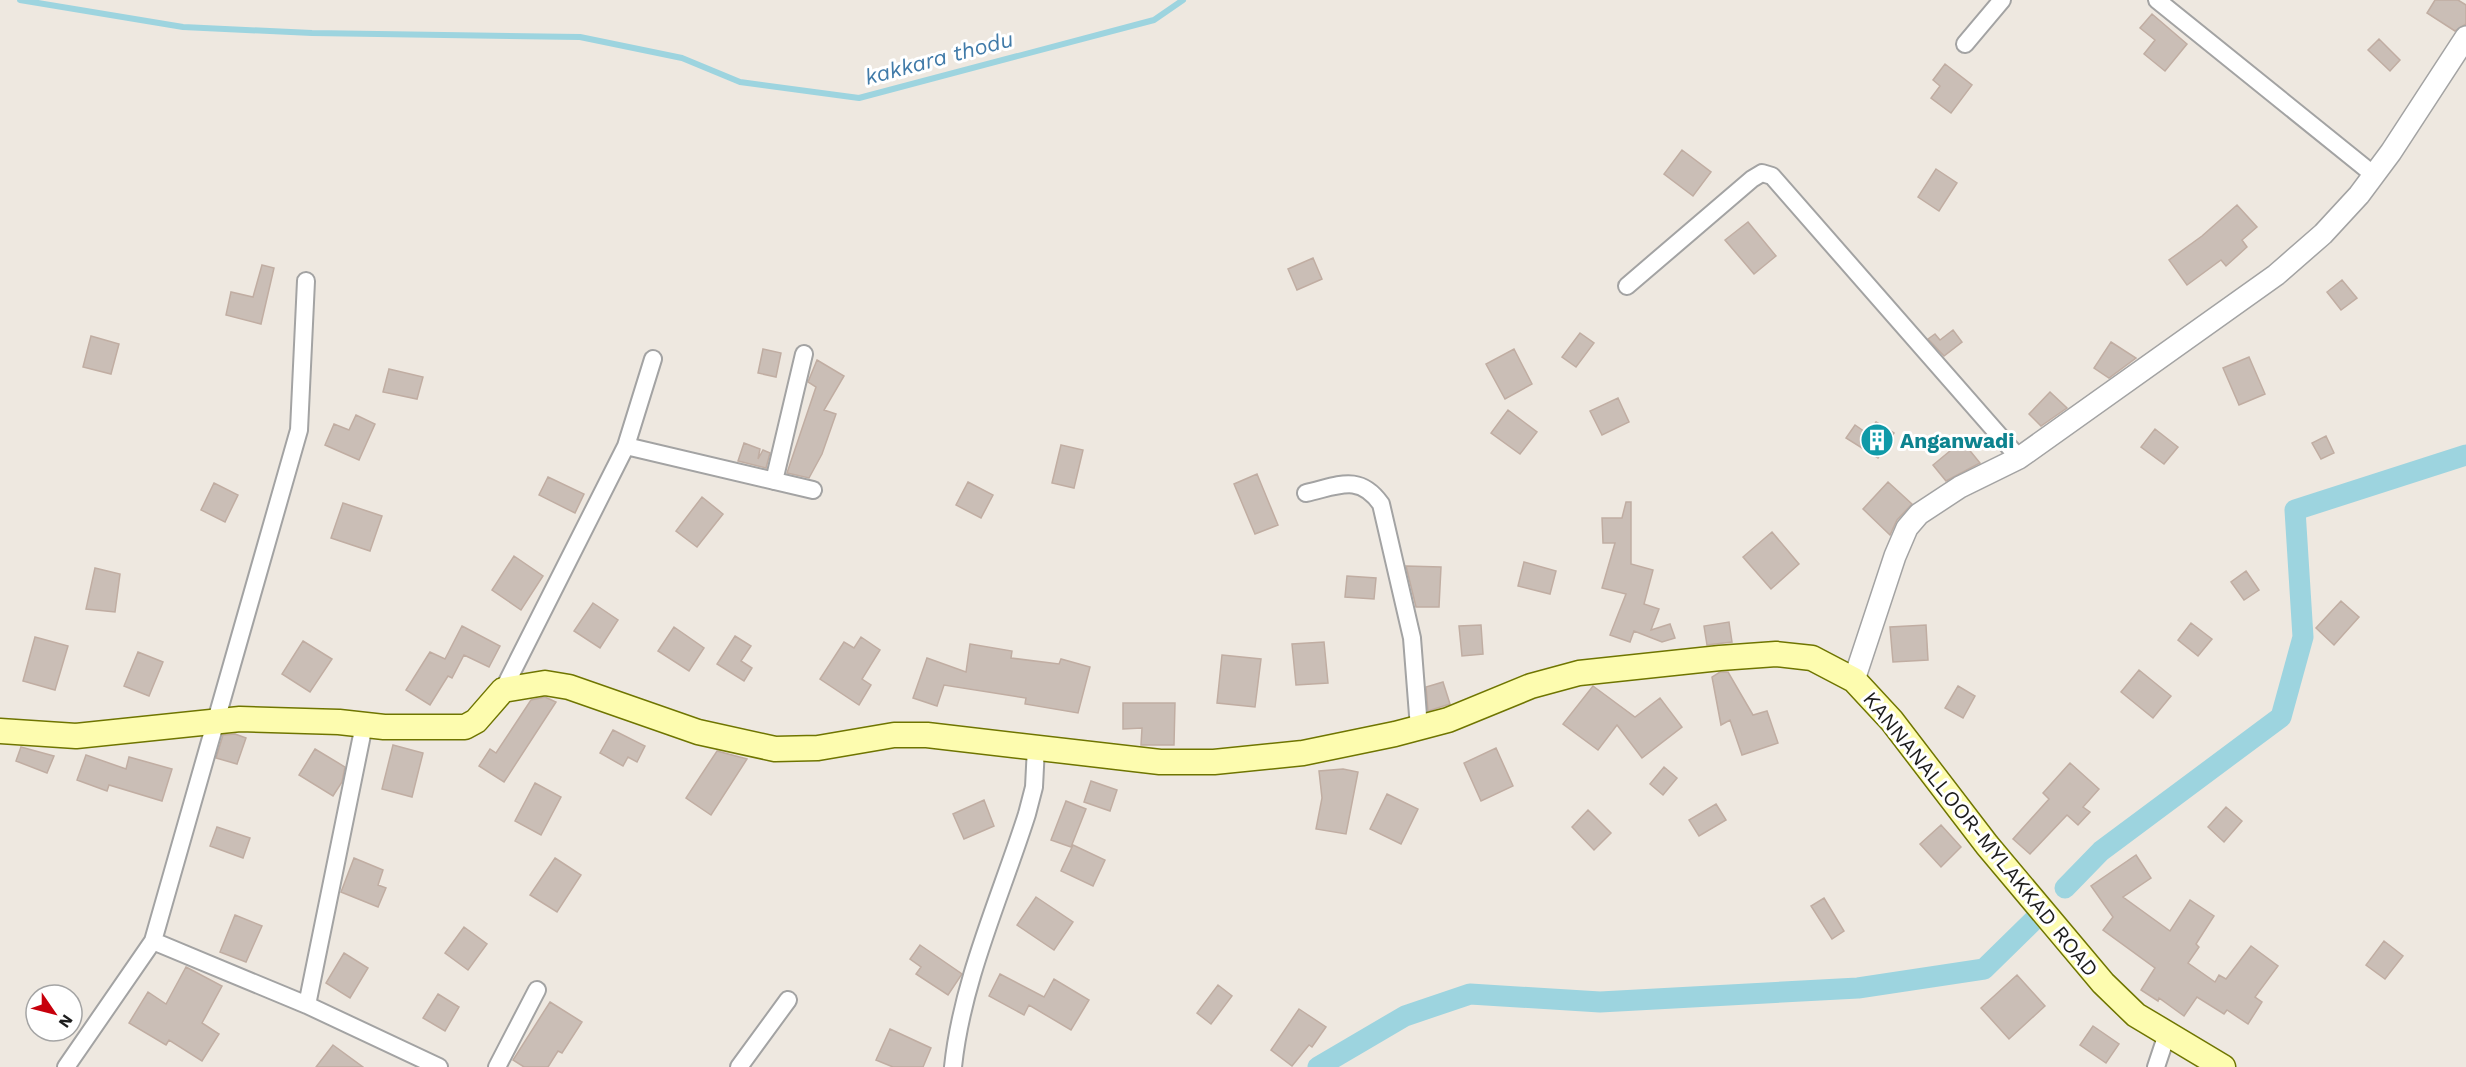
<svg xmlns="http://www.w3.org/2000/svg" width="2466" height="1067" font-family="'Work Sans',sans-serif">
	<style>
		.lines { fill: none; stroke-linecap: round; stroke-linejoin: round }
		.stream { stroke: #9dd4df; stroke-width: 6 }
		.canal { stroke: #9dd4df; stroke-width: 21 }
		.building { fill: #cabeb6; stroke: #c0ada2; stroke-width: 1.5 }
		.minor-casing { stroke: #a3a3a3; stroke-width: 20 }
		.tertiary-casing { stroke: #a3a3a3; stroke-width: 24 }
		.secondary-casing { stroke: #6f7500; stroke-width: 27 }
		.minor { stroke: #fff; stroke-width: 16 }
		.tertiary { stroke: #fff; stroke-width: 21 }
		.secondary { stroke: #fdfcaf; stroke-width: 24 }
		.labels { text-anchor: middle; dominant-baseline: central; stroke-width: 6; stroke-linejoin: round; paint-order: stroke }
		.culture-label { font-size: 21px; font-weight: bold; fill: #0d838f; stroke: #fff; text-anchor: start }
		.street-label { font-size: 21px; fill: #1c1c1c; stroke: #fff }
		.water-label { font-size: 22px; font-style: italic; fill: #407aa8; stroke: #fff }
	</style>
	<rect width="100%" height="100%" fill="#eee8e0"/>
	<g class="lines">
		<!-- stream -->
		<path class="stream" d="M 20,0 L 183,27 L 312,33 L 580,37 L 682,58 L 740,82 L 859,98 L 1154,20 L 1183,0"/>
		<!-- canal -->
		<path class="canal" d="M 2065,888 L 2101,851 L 2281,717 L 2303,637 L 2295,510 L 2466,455
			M 1318,1067 L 1405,1016 L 1470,994 L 1600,1002 L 1858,988 L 1984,969 L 2033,921"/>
	</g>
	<!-- building -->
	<path class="building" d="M 2435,0 L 2458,0 L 2466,5 L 2466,24 L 2455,31 L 2427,13 Z
		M 2152,14 L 2187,44 L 2165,71 L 2144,54 L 2155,40 L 2140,28 Z
		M 2379,39 L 2400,60 L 2390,71 L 2368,50 Z
		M 1945,64 L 1972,85 L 1951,113 L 1931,98 L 1940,86 L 1933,80 Z
		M 1682,150 L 1711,172 L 1693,196 L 1664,174 Z
		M 1936,169 L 1957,183 L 1939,211 L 1918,197 Z
		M 2237,205 L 2257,227 L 2242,240 L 2247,247 L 2226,266 L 2221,260 L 2187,285 L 2169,260 L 2202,236 Z
		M 1748,222 L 1776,256 L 1754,274 L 1725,240 Z
		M 1313,258 L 1322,279 L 1297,290 L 1288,269 Z
		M 262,265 L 274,268 L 261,324 L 226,315 L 231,292 L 253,297 Z
		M 2342,280 L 2357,298 L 2341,310 L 2327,292 Z
		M 1953,330 L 1962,342 L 1944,356 L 1928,339 L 1935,334 L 1940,340 Z
		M 1580,333 L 1594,343 L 1576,367 L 1562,357 Z
		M 91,336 L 119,344 L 111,374 L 83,367 Z
		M 2111,342 L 2136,358 L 2109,378 L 2094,368 Z
		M 763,349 L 781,353 L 776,377 L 758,373 Z
		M 1514,349 L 1532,384 L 1505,399 L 1486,364 Z
		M 2249,357 L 2265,394 L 2239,405 L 2223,368 Z
		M 817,360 L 844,376 L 824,410 L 836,414 L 822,454 L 809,478 L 787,473 L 816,387 L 808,382 Z
		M 389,369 L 423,377 L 417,399 L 383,392 Z
		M 2050,392 L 2067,408 L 2041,426 L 2029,414 Z
		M 1618,398 L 1629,422 L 1602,435 L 1590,411 Z
		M 1508,410 L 1537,432 L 1520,454 L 1491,433 Z
		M 356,415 L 375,424 L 359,460 L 325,445 L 334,424 L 349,430 Z
		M 1876,422 L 1894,433 L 1878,458 L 1846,438 L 1855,425 L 1868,434 Z
		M 2155,429 L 2178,447 L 2164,464 L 2141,447 Z
		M 2326,436 L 2334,453 L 2321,459 L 2312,443 Z
		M 1962,441 L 1980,463 L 1946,481 L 1933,465 Z
		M 744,443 L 760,449 L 758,459 L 763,450 L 770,453 L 766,468 L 738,461 Z
		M 1061,445 L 1083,450 L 1074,488 L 1052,483 Z
		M 1257,474 L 1278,525 L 1255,534 L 1234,484 Z
		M 548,477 L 584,494 L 575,513 L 539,495 Z
		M 968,482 L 993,495 L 981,518 L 956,505 Z
		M 1888,482 L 1912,504 L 1897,520 L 1890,535 L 1863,509 Z
		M 214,483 L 238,495 L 225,522 L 201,510 Z
		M 702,497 L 723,514 L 697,547 L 676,531 Z
		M 1626,502 L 1631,502 L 1631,564 L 1653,570 L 1644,604 L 1659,609 L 1651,630 L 1670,624 L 1675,638 L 1662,642 L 1634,631 L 1630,642 L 1610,635 L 1626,594 L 1602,588 L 1615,543 L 1603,543 L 1602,518 L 1622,518 Z
		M 343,503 L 382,516 L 370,551 L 331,538 Z
		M 1772,532 L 1799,564 L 1771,589 L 1743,557 Z
		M 514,556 L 543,576 L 521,610 L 492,590 Z
		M 1524,562 L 1556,571 L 1550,594 L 1518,586 Z
		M 1406,566 L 1441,567 L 1439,607 L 1416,607 Z
		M 95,568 L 120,574 L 115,612 L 86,609 Z
		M 2246,571 L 2259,590 L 2244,600 L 2231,582 Z
		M 1347,576 L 1376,578 L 1374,599 L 1345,597 Z
		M 2341,601 L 2359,617 L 2334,645 L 2316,628 Z
		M 593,603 L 618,620 L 600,648 L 574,631 Z
		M 1729,622 L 1732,642 L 1707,645 L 1704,626 Z
		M 2191,623 L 2212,639 L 2198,656 L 2178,640 Z
		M 1481,625 L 1483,654 L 1462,656 L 1459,626 Z
		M 1926,625 L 1928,660 L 1893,662 L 1890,627 Z
		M 462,626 L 500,646 L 489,667 L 464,655 L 452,678 L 448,676 L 430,705 L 406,690 L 430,652 L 445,659 Z
		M 674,627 L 704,648 L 689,671 L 658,651 Z
		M 735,636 L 751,646 L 741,661 L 752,668 L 744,681 L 717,664 Z
		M 35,637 L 68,646 L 55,690 L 23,681 Z
		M 861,637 L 880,650 L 862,679 L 871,685 L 859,705 L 820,679 L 844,642 L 854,648 Z
		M 303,641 L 332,659 L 310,692 L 282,674 Z
		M 1324,642 L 1328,683 L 1296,685 L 1292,644 Z
		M 970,644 L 1012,651 L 1011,658 L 1059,664 L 1061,659 L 1090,667 L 1078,713 L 1025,704 L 1026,698 L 944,685 L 937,706 L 913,698 L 927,658 L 966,672 Z
		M 138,652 L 163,662 L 149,696 L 124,686 Z
		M 1222,655 L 1261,659 L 1255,707 L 1217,703 Z
		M 2139,670 L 2171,696 L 2153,718 L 2121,692 Z
		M 1720,672 L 1728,672 L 1753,715 L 1767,711 L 1778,743 L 1742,755 L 1730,720 L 1721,725 L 1712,677 Z
		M 1443,682 L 1450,704 L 1428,711 L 1426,687 Z
		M 1593,686 L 1635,717 L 1660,698 L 1682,727 L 1642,758 L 1617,725 L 1598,750 L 1563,724 Z
		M 1958,686 L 1975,696 L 1963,718 L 1945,708 Z
		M 545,697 L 556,702 L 504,782 L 479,766 L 490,749 L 496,753 L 531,700 Z
		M 1123,703 L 1175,703 L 1174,745 L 1141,745 L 1142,728 L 1123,729 Z
		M 613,730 L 645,746 L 637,762 L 628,757 L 623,766 L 600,753 Z
		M 235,734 L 246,738 L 237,764 L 216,758 L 223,735 Z
		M 393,745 L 423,753 L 412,797 L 382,789 Z
		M 21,747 L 54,756 L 47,773 L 16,761 Z
		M 1496,748 L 1513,786 L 1481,801 L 1464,763 Z
		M 315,749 L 345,767 L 342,782 L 333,796 L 299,775 Z
		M 717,751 L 747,759 L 711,815 L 686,798 Z
		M 86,755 L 126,769 L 129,757 L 172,769 L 162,801 L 109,785 L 107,791 L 77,780 Z
		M 2070,763 L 2099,789 L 2083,807 L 2090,812 L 2078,825 L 2067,815 L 2030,854 L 2013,839 L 2049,799 L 2043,793 Z
		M 1664,767 L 1677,778 L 1663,795 L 1650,784 Z
		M 1343,769 L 1358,772 L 1346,834 L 1316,829 L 1322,798 L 1319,771 Z
		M 1091,781 L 1117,790 L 1110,811 L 1084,802 Z
		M 535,783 L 561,797 L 541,835 L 515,821 Z
		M 1387,794 L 1418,809 L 1401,844 L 1370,829 Z
		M 984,800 L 994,826 L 964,839 L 953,814 Z
		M 1066,801 L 1086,809 L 1071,847 L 1051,840 Z
		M 1716,804 L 1726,820 L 1699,836 L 1689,820 Z
		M 2226,807 L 2242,821 L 2224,842 L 2208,827 Z
		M 1588,810 L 1611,833 L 1594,850 L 1572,827 Z
		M 1941,825 L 1961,847 L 1941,867 L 1920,844 Z
		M 217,827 L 250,838 L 243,858 L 210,846 Z
		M 1073,845 L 1105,860 L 1093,886 L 1061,871 Z
		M 2136,855 L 2151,878 L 2123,897 L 2170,931 L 2190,900 L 2214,916 L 2196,944 L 2199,947 L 2188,963 L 2215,982 L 2219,975 L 2226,979 L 2251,946 L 2278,966 L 2255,997 L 2262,1002 L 2248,1024 L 2227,1010 L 2224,1014 L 2197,997 L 2184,1016 L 2159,998 L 2158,1001 L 2141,990 L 2155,968 L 2103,930 L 2113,917 L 2091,886 Z
		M 354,858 L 383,870 L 378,885 L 386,888 L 378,907 L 341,892 Z
		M 555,858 L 581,875 L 557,912 L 530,895 Z
		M 1036,897 L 1073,922 L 1054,950 L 1017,925 Z
		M 1824,898 L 1844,931 L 1832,939 L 1811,906 Z
		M 235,915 L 262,926 L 246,962 L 220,952 Z
		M 464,927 L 487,944 L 468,970 L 445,953 Z
		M 2384,941 L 2403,956 L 2385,979 L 2366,965 Z
		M 920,945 L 962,974 L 948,995 L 916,974 L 921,967 L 910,959 Z
		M 344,953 L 368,968 L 350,998 L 326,983 Z
		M 186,967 L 222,986 L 202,1023 L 219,1034 L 202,1061 L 169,1040 L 166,1045 L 129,1023 L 148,992 L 166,1004 Z
		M 1000,974 L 1044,997 L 1054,979 L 1089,1000 L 1071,1030 L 1029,1005 L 1024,1015 L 989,996 Z
		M 2017,975 L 2045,1006 L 2009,1039 L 1981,1008 Z
		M 1218,985 L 1232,996 L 1211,1024 L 1197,1013 Z
		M 438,994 L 459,1007 L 445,1031 L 423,1018 Z
		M 550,1002 L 582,1022 L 562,1053 L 558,1051 L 548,1067 L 524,1067 L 513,1060 Z
		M 1299,1009 L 1326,1027 L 1312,1047 L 1309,1045 L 1292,1066 L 1271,1050 Z
		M 2093,1026 L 2119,1044 L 2106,1063 L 2080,1045 Z
		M 890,1029 L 931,1048 L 923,1067 L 893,1067 L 876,1060 Z
		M 333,1045 L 363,1067 L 316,1067 Z"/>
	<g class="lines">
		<!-- minor casing -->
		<g class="minor-casing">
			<path id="minor" d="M 2157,0 L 2374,175
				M 1965,44 L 2002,0
				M 1627,286 L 1752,179 L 1762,173 L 1772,176 L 2019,458
				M 626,446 L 813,490
				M 774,481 L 804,354
				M 1306,493 C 1338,486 1359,473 1381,504 L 1412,638 L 1419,728
				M 503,690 L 626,446 L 653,359
				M 153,941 L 307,1005 L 439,1067
				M 307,1005 L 364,725
				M 66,1067 L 153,941 L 299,430 L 306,281
				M 497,1067 L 537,990
				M 739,1067 L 788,1000
				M 953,1067 C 962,980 1001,896 1027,814 L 1034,787 L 1036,747
				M 2156,1067 L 2167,1034"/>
		</g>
		<!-- tertiary casing -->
		<g class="tertiary-casing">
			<path id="tertiary" d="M 1854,680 L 1895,556 L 1907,528 L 1919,514 L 1960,487 L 2019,458 L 2276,275 L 2323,234 L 2359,195 L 2391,152 L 2466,37"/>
		</g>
		<!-- secondary casing -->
		<g class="secondary-casing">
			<path id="secondary" d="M 0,731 L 76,736 L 240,719 L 339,722 L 384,727 L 465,727 L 476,721 L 503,690 L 545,683 L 569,687 L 698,732 L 775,749 L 818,748 L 894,735 L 927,735 L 1160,762 L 1214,762 L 1303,753 L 1395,734 L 1448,720 L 1531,686 L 1579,673 L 1720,658 L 1776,654 L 1812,658 L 1854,680 L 1892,721 L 1987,845 L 2103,983 L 2136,1015 L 2223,1067"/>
		</g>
		<!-- minor -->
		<use href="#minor" class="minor"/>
		<!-- tertiary -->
		<use href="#tertiary" class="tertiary"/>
		<!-- secondary -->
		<use href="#secondary" class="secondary"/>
	</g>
	<!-- icons -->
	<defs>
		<g id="building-disc" transform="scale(1.725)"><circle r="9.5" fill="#0f9aa8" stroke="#fff"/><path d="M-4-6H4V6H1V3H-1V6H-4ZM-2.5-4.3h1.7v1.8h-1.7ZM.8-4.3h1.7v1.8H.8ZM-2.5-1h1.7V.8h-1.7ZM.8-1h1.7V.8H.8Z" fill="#fff"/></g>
	</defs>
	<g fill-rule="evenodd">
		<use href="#building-disc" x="1877" y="440"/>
	</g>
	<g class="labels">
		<!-- culture labels -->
		<g class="culture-label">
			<text x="1900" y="440">Anganwadi</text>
		</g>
		<!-- street labels -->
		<g class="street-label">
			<text transform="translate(1981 834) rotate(51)">KANNANALLOOR-MYLAKKAD ROAD</text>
		</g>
		<!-- water labels -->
		<g class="water-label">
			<text transform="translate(939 58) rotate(-15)">kakkara thodu</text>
		</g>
	</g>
	<!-- north arrow -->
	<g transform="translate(54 1013) rotate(125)"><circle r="28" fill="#ffffff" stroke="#a4a4a4" stroke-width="1.5"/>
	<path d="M0-4.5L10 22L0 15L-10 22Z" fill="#c7000c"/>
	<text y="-9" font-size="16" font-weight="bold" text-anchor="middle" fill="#1c1c1c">N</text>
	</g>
</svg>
